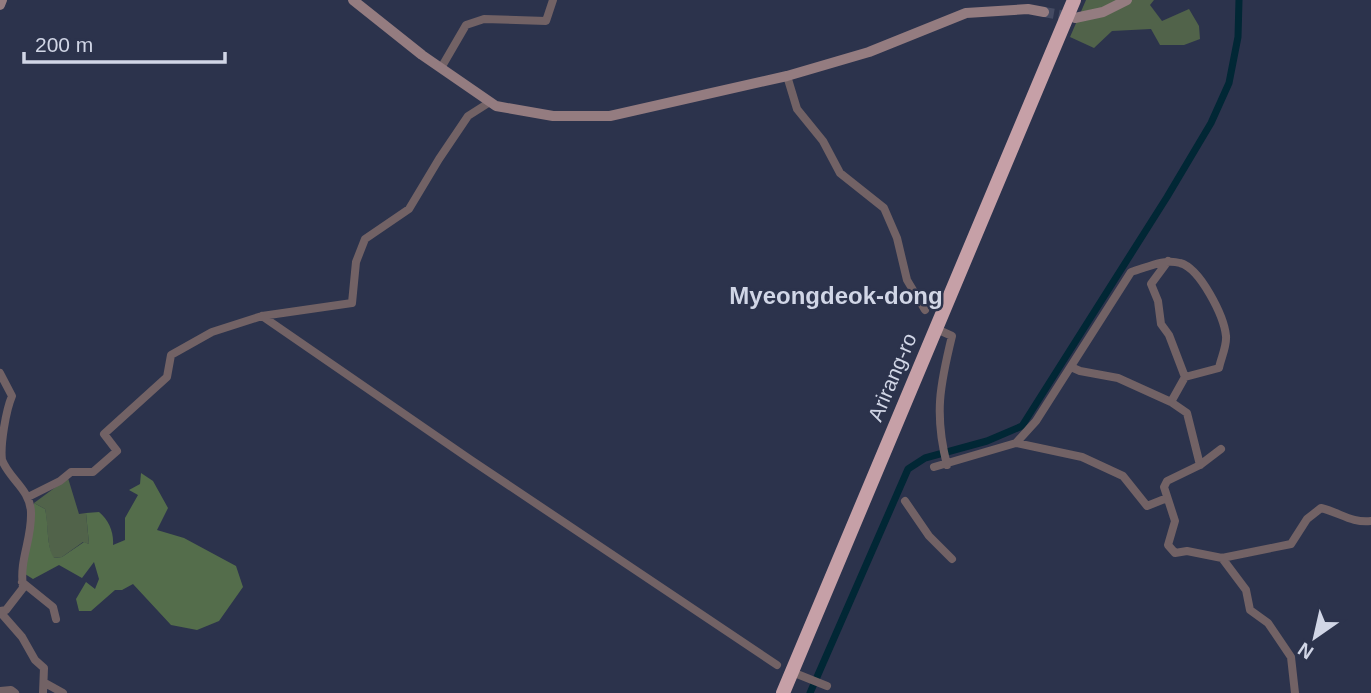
<svg xmlns="http://www.w3.org/2000/svg" width="1371" height="693" font-family="Helvetica,sans-serif">
	<style>
		.green { fill: #51634a }
		.forest { fill: #546d4b }
		.lines { fill: none; stroke-linecap: round; stroke-linejoin: round }
		.canal { stroke: #012735; stroke-width: 7 }
		.secondary-tunnel { stroke: #454b63; stroke-width: 10; stroke-dasharray: 10 5; stroke-linecap: butt }
		.street { stroke: #726265; stroke-width: 8 }
		.secondary { stroke: #947c80; stroke-width: 10 }
		.highway { stroke: #c6a0a7; stroke-width: 14 }
		.labels { text-anchor: middle; dominant-baseline: central; stroke-width: 5; stroke-linejoin: round; paint-order: stroke }
		.street-label { font-size: 21px; fill: #d1d6e6; stroke: #2c334c }
		.quarter-label { font-size: 24px; font-weight: bold; fill: #d1d6e6; stroke: #2c334c }
	</style>
	<rect width="100%" height="100%" fill="#2c334c"/>
	<!-- green -->
	<path class="green" d="M 1086,0 L 1154,0 L 1150,5 L 1162,21 L 1189,9 L 1199,26 L 1200,39 L 1184,45 L 1160,45 L 1151,29 L 1112,31 L 1094,48 L 1070,37 Z
		M 68,478 L 79,514 L 86,513 L 89,544 L 83,542 L 62,557 L 53,558 C 47,547 48,523 45,509 L 34,503 Z"/>
	<!-- forest -->
	<path class="forest" d="M 141,473 L 153,481 L 168,508 L 157,530 L 184,538 L 236,566 L 243,587 L 219,621 L 197,630 L 171,625 L 133,584 L 122,590 L 115,590 L 91,611 L 79,611 L 76,599 L 86,582 L 95,589 L 99,579 L 94,562 L 82,578 L 59,565 L 33,579 L 25,574 L 34,503 L 45,509 C 49,525 46,545 54,558 L 62,557 L 84,542 L 89,544 L 86,513 L 99,512 C 109,520 114,533 113,545 L 125,540 L 125,518 L 138,495 L 129,490 L 140,484 Z"/>
	<g class="lines">
		<!-- canal -->
		<path class="canal" d="M 810,693 L 908,469 L 925,458 L 987,441 L 1022,426 L 1167,197 L 1211,123 L 1229,83 L 1238,37 L 1239,0"/>
		<!-- secondary-tunnel -->
		<path class="secondary-tunnel" d="M 1044,12 L 1072,17"/>
		<!-- street -->
		<path class="street" d="M 441,68 L 466,25 L 484,19 L 546,21 L 553,0
			M 787,76 L 797,109 L 823,141 L 840,173 L 884,208 L 897,238 L 907,280 L 925,310
			M 1168,261 L 1151,284 L 1158,301 L 1161,324 L 1169,335 L 1185,377
			M 262,316 L 471,460 L 777,665
			M 941,331 L 952,336 C 940,385 934,414 947,465
			M 0,373 L 12,396 C 6,410 0,445 2,460 C 9,479 30,489 31,512 C 32,541 19,558 23,588 L 6,610 L 0,611
			M 1171,402 L 1187,413 L 1200,465
			M 1016,443 L 1082,457 L 1123,476 L 1147,506 L 1167,498
			M 1221,449 L 1200,465 L 1167,481 L 1164,487 L 1175,521 L 1168,545 L 1175,553 L 1187,551 L 1222,558 L 1291,544 L 1307,519 L 1321,508 C 1341,513 1351,523 1371,521
			M 934,467 L 1016,443 L 1036,421 L 1131,272 C 1146,268 1164,258 1180,263 C 1200,268 1224,316 1226,336 C 1227,346 1221,358 1219,368 L 1185,377 L 1171,402 L 1118,378 L 1080,371 L 1071,367
			M 28,497 L 60,481 L 71,472 L 93,472 L 117,451 L 104,434 L 167,377 L 171,355 L 212,332 L 262,316 L 352,303 L 356,262 L 365,239 L 409,209 L 439,159 L 468,116 L 490,102
			M 905,501 L 929,536 L 952,559
			M 1222,558 L 1246,590 L 1250,610 L 1268,623 L 1291,657 L 1295,693
			M 22,582 L 53,607 L 56,619
			M 0,612 L 22,637 L 35,660 L 44,668 L 43,693
			M 797,674 L 827,686
			M 45,683 L 63,693
			M 0,691 L 11,690 L 15,693"/>
		<!-- secondary -->
		<path class="secondary" d="M 353,0 L 422,55 L 496,106 L 553,116 L 610,116 L 787,76 L 869,52 L 966,13 L 1028,9 L 1044,12
			M 0,5 L 2,0
			M 1075,18 L 1103,12 L 1127,0"/>
		<!-- highway -->
		<path class="highway" d="M 783,693 L 1074,0"/>
	</g>
	<g class="labels">
		<!-- street labels -->
		<g class="street-label">
			<text transform="translate(892 377) rotate(-67)">Arirang-ro</text>
		</g>
		<!-- quarter labels -->
		<g class="quarter-label">
			<text x="836" y="295">Myeongdeok-dong</text>
		</g>
	</g>
	<!-- north arrow -->
	<g transform="translate(1315 637) rotate(214)" stroke="#2c334c" stroke-width="5" paint-order="stroke">
	<path d="M0-5L12 26L0 18L-12 26Z" fill="#d1d6e6"/>
	<text y="-10" font-size="19" font-weight="bold" text-anchor="middle" fill="#d1d6e6">N</text>
	</g>
	<!-- scale -->
	<path d="M24 52v10h201v-10" fill="none" stroke="#d1d6e6" stroke-width="3.5"/>
	<text x="35" y="52" font-size="21" fill="#d1d6e6" stroke="#2c334c" stroke-width="5" paint-order="stroke">200 m</text>
</svg>
